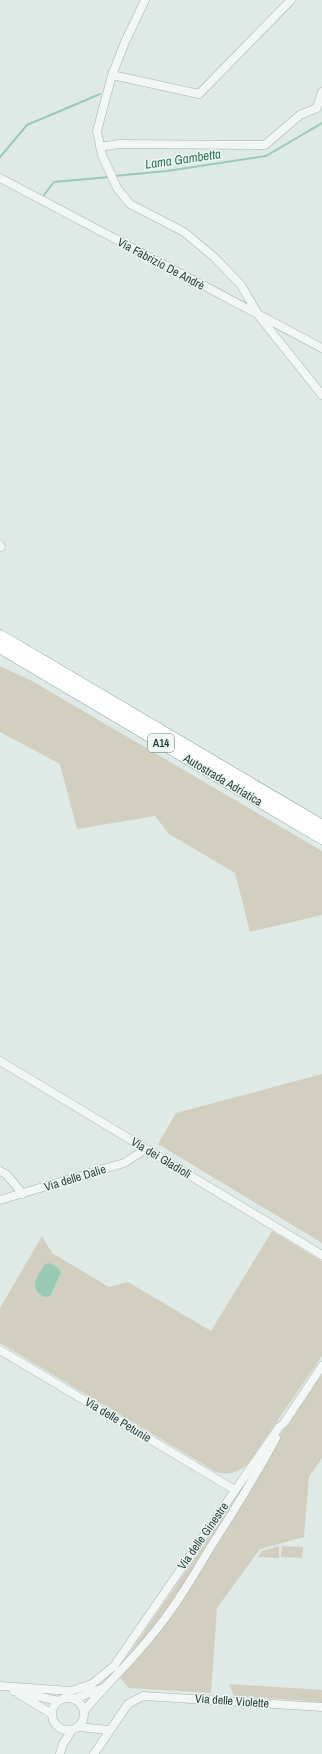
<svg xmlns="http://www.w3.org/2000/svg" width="322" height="1754" font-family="'Archivo Narrow',sans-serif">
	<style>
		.green { fill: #d3cfc0 }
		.water { fill: #99cbb4 }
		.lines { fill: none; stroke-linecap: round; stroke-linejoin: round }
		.stream { stroke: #99cbb4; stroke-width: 2 }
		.minor-casing { stroke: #a4b3ae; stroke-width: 9 }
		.highway-casing { stroke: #86a097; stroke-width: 13 }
		.minor { stroke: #f2f7f6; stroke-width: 8 }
		.highway { stroke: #fff; stroke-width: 12 }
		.labels { text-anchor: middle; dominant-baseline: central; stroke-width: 3; stroke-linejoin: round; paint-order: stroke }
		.shield { fill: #eff7f4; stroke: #637870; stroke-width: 1 }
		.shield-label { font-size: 11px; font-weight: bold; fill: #274138 }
		.street-label { font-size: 12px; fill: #274138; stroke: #eff7f4 }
		.water-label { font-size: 13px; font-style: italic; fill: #307759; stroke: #eff7f4 }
	</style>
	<rect width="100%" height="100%" fill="#dfe9e6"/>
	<!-- green -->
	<path class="green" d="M 0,666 L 32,681 L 322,851 L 322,915 L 250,932 L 235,873 L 169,834 L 155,816 L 77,829 L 60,764 L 0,732 Z
		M 322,1074 L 322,1243 L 158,1144 L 176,1113 Z
		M 272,1231 L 322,1261 L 322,1356 L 247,1465 C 236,1473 229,1475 216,1472 L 0,1343 L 0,1308 L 42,1236 L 52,1253 L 109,1287 L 128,1282 L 211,1331 Z
		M 322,1374 L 322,1458 L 309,1477 L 304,1537 L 260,1549 L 217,1608 L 211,1693 L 129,1688 L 119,1677 L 119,1668 Z
		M 279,1546 L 279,1558 L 258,1557 L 262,1551 Z
		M 282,1546 L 303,1547 L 302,1558 L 281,1557 Z
		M 229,1684 L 322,1690 L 322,1702 L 234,1696 Z"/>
	<!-- water -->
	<path class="water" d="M 49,1263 L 57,1267 L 61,1272 L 50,1296 L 44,1297 C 28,1288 37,1276 45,1264 Z"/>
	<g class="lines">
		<!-- stream -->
		<path class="stream" d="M 0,157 L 27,125 L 100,94
			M 114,176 L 167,171 L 266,156 L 322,123
			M 44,195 L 54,182 L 109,177"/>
		<!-- minor casing -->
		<g class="minor-casing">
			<path id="minor" d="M 145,0 L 125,42 L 112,75 L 97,131 L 102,155 L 117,188 L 130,204 L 184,232 L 214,257 L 241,285 L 259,316 L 322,395
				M 112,75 L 199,94 L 291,0
				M 100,147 L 119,144 L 265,145 L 300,115 L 317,108 L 322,92
				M 0,178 L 322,348
				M 0,545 L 1,547
				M 0,1061 L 322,1255
				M 0,1171 L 6,1174 L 23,1194
				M 0,1200 L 124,1163 L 146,1149
				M 0,1350 L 235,1490
				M 0,1686 L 71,1691 L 92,1684 L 114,1666 L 279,1427 L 284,1423 L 322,1366
				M 14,1691 L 59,1701
				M 19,1694 L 52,1714
				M52 1714a16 16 0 1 1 32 0a16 16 0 1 1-32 0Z
				M 74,1699 L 103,1688
				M 84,1711 C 105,1685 130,1663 151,1636 C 174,1609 192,1578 210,1548 C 233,1512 256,1476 276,1438
				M 79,1727 L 109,1730
				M 60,1754 L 63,1744 L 72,1730
				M 94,1754 L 128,1704 L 143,1696 L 322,1707"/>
		</g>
		<!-- highway casing -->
		<g class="highway-casing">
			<path id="highway" d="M 0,636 L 322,826
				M 0,647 L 322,838"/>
		</g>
		<!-- minor -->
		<use href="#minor" class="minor"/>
		<!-- highway -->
		<use href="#highway" class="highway"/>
	</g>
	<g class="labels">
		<!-- shield labels -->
		<rect class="shield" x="148" y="734" width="26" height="18" rx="3"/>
		<g class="shield-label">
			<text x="161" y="743">A14</text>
		</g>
		<!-- street labels -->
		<g class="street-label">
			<text transform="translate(161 264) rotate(28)">Via Fabrizio De Andrè</text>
			<text transform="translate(223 780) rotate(31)">Autostrada Adriatica</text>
			<text transform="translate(161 1158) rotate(31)">Via dei Gladioli</text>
			<text transform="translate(75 1178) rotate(-17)">Via delle Dalie</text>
			<text transform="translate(118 1420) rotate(31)">Via delle Petunie</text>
			<text transform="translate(203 1536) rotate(-55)">Via delle Ginestre</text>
			<text transform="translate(232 1701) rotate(4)">Via delle Violette</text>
		</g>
		<!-- water labels -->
		<g class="water-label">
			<text transform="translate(183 159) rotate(-8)">Lama Gambetta</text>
		</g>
	</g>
</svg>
